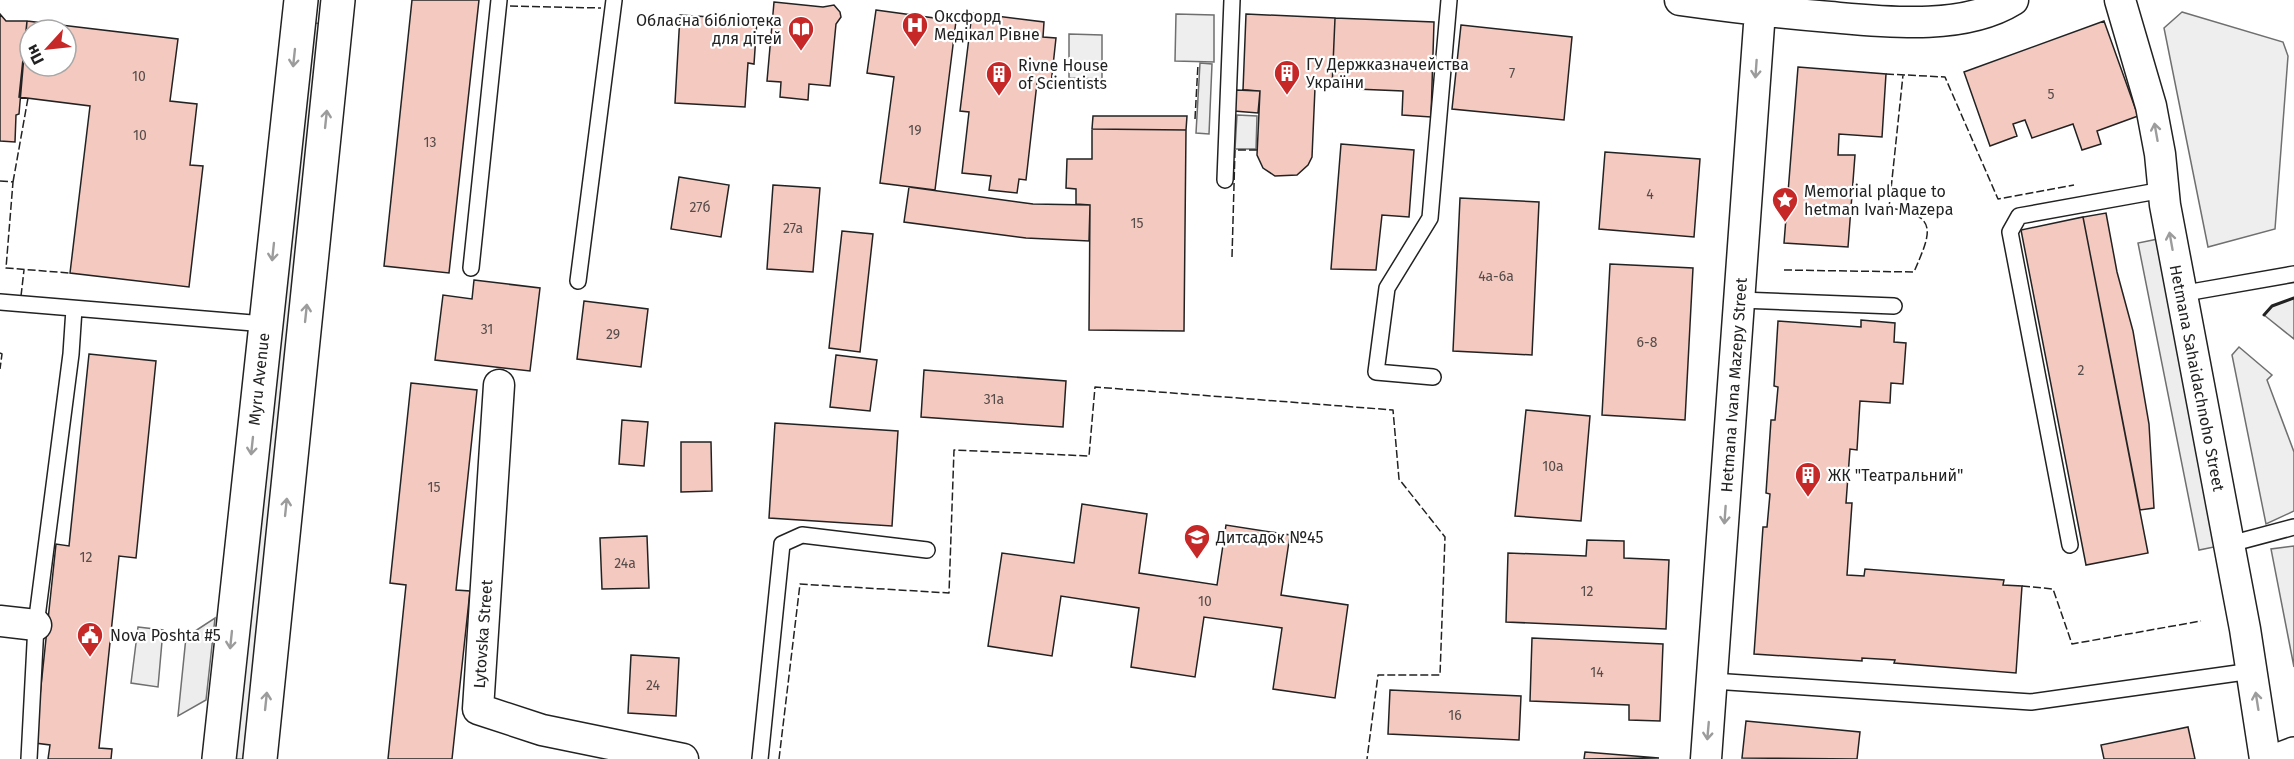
<svg xmlns="http://www.w3.org/2000/svg" width="2294" height="759" font-family="'Fira Sans',sans-serif">
	<style>
		.green { fill: #eee; stroke: #6f6f6f; stroke-width: 1.5 }
		.parking { fill: #ededed; stroke: #6f6f6f; stroke-width: 1.5 }
		.building { fill: #f3c9c0; stroke: #222; stroke-width: 1.5; fill-rule: evenodd }
		.lines { fill: none; stroke-linecap: round; stroke-linejoin: round }
		.service-casing { stroke: #222; stroke-width: 18 }
		.minor-casing { stroke: #222; stroke-width: 33 }
		.tertiary-casing { stroke: #222; stroke-width: 36 }
		.service { stroke: #fff; stroke-width: 15 }
		.minor { stroke: #fff; stroke-width: 30 }
		.tertiary { stroke: #fff; stroke-width: 33 }
		.fence { stroke: #222; stroke-width: 1.5; stroke-dasharray: 8 3; stroke-linecap: butt }
		.wall { stroke: #222; stroke-width: 3 }
		.oneway { stroke: #9c9c9c }
		.labels { text-anchor: middle; dominant-baseline: central; stroke-width: 4.5; stroke-linejoin: round; paint-order: stroke }
		.number-label { font-size: 14px; fill: #564c4a }
		.poi-label { font-size: 16px; fill: #222; stroke: #fff; text-anchor: start }
		.street-label { font-size: 16px; fill: #222; stroke: #fff }
	</style>
	<rect width="100%" height="100%" fill="#fff"/>
	<!-- green -->
	<path class="green" d="M 2182,12 L 2283,42 L 2288,56 L 2275,229 L 2208,247 L 2164,28 Z
		M 1176,14 L 1214,15 L 1214,62 L 1175,61 Z
		M 314,23 L 324,24 L 243,759 L 234,759 Z
		M 1069,34 L 1102,35 L 1102,79 L 1069,78 Z
		M 2294,298 L 2294,339 L 2264,315 L 2272,306 Z
		M 2239,347 L 2272,375 L 2267,380 L 2294,452 L 2294,511 L 2266,524 L 2232,355 Z
		M 2294,546 L 2294,667 L 2271,549 Z
		M 138,627 L 163,630 L 158,687 L 131,683 Z"/>
	<!-- parking -->
	<path class="parking" d="M 1200,63 L 1212,64 L 1209,134 L 1196,133 Z
		M 1237,115 L 1257,116 L 1256,149 L 1235,149 Z
		M 2158,239 L 2219,546 L 2199,550 L 2138,243 Z
		M 215,618 L 206,700 L 178,716 L 186,637 Z"/>
	<!-- building -->
	<path class="building" d="M 412,0 L 479,0 L 449,273 L 384,266 Z
		M 774,2 L 823,7 L 834,5 L 840,12 L 841,17 L 836,24 L 830,86 L 809,84 L 808,100 L 780,97 L 781,82 L 767,81 Z
		M 876,10 L 956,21 L 935,190 L 880,183 L 894,77 L 867,73 Z
		M 972,13 L 1044,22 L 1043,37 L 1056,38 L 1051,84 L 1037,83 L 1026,180 L 1019,179 L 1017,193 L 989,190 L 991,176 L 962,173 L 969,112 L 960,111 Z
		M 0,14 L 6,21 L 27,21 L 19,114 L 16,115 L 15,142 L 0,141 Z
		M 1246,14 L 1335,18 L 1332,88 L 1315,88 L 1312,157 L 1308,165 L 1297,175 L 1275,176 L 1263,168 L 1257,155 L 1260,91 L 1243,90 Z
		M 680,15 L 757,20 L 754,64 L 748,63 L 745,107 L 675,103 Z
		M 1335,18 L 1434,22 L 1431,117 L 1402,115 L 1403,91 L 1332,88 Z
		M 27,21 L 178,39 L 170,101 L 197,104 L 190,165 L 203,166 L 189,287 L 70,273 L 90,106 L 19,97 ZM 30,30 L 66,30 L 66,66 L 30,66 Z
		M 2104,21 L 2138,116 L 2097,131 L 2101,144 L 2082,150 L 2073,124 L 2032,138 L 2025,120 L 2013,124 L 2017,136 L 1990,146 L 1964,72 Z
		M 1461,25 L 1572,37 L 1564,120 L 1452,109 Z
		M 1798,67 L 1886,74 L 1882,137 L 1839,134 L 1838,155 L 1855,155 L 1848,247 L 1784,243 Z
		M 1236,90 L 1260,91 L 1258,113 L 1234,111 L 1232,94 Z
		M 1093,116 L 1187,116 L 1186,130 L 1092,129 Z
		M 1092,129 L 1186,130 L 1184,331 L 1089,330 L 1090,205 L 1076,204 L 1076,189 L 1066,188 L 1067,159 L 1092,159 Z
		M 1341,144 L 1414,150 L 1409,217 L 1382,215 L 1376,270 L 1331,269 Z
		M 1605,152 L 1700,159 L 1694,237 L 1599,229 Z
		M 679,177 L 729,185 L 721,237 L 671,229 Z
		M 773,185 L 820,188 L 813,272 L 767,269 Z
		M 909,187 L 1033,204 L 1090,205 L 1089,241 L 1026,238 L 904,222 Z
		M 1460,198 L 1539,202 L 1532,355 L 1453,351 Z
		M 2106,213 L 2117,272 L 2133,331 L 2149,424 L 2154,508 L 2140,510 L 2083,217 Z
		M 2083,217 L 2148,553 L 2086,565 L 2021,230 Z
		M 842,231 L 873,234 L 860,352 L 829,348 Z
		M 1610,264 L 1693,268 L 1685,420 L 1602,415 Z
		M 474,280 L 540,288 L 530,371 L 435,360 L 443,295 L 472,299 Z
		M 584,301 L 648,309 L 641,367 L 577,359 Z
		M 1861,320 L 1895,323 L 1894,342 L 1906,343 L 1903,384 L 1891,383 L 1890,403 L 1860,401 L 1857,450 L 1850,449 L 1846,503 L 1852,503 L 1847,575 L 1864,576 L 1865,569 L 2004,580 L 2003,585 L 2022,586 L 2016,673 L 1894,663 L 1895,660 L 1862,658 L 1862,661 L 1754,654 L 1763,527 L 1767,527 L 1770,494 L 1766,493 L 1771,420 L 1775,420 L 1778,387 L 1774,386 L 1778,321 L 1861,327 Z
		M 89,354 L 156,361 L 136,558 L 119,556 L 99,748 L 112,749 L 111,759 L 48,759 L 50,745 L 35,743 L 56,544 L 69,546 Z
		M 836,355 L 877,360 L 870,411 L 830,407 Z
		M 924,370 L 1066,381 L 1063,427 L 921,417 Z
		M 411,383 L 477,390 L 456,590 L 470,591 L 452,759 L 388,759 L 406,585 L 390,583 Z
		M 1526,410 L 1590,416 L 1581,521 L 1515,516 Z
		M 622,420 L 648,422 L 644,466 L 619,464 Z
		M 775,423 L 898,431 L 892,526 L 769,518 Z
		M 681,442 L 711,442 L 712,491 L 681,492 Z
		M 1082,504 L 1147,514 L 1139,573 L 1217,585 L 1226,525 L 1290,535 L 1281,595 L 1348,605 L 1335,698 L 1273,689 L 1282,628 L 1204,617 L 1195,677 L 1131,667 L 1139,608 L 1061,596 L 1052,656 L 988,646 L 1002,553 L 1074,563 Z
		M 647,536 L 649,588 L 602,589 L 600,538 Z
		M 1587,540 L 1624,541 L 1624,558 L 1669,560 L 1666,629 L 1506,622 L 1508,553 L 1586,556 Z
		M 1532,638 L 1663,644 L 1660,721 L 1629,720 L 1629,705 L 1530,701 Z
		M 631,655 L 679,658 L 676,716 L 628,713 Z
		M 1390,690 L 1521,696 L 1519,740 L 1388,734 Z
		M 1746,721 L 1860,732 L 1857,759 L 1742,758 Z
		M 2188,727 L 2195,759 L 2104,759 L 2101,745 Z
		M 1585,752 L 1659,758 L 1584,759 Z"/>
	<g class="lines">
		<!-- service casing -->
		<g class="service-casing">
			<path id="service" d="M 1225,180 L 1232,0
				M 471,268 L 499,0
				M 578,281 L 614,0
				M 2180,294 L 2294,274
				M 1740,300 L 1894,306
				M 0,302 L 265,324
				M 1433,377 L 1376,372 L 1387,288 L 1430,218 L 1449,0
				M 2230,544 L 2294,527
				M 2070,545 L 2010,232 L 2019,216 L 2163,190
				M 1713,681 L 2031,702 L 2252,671
				M 29,759 L 36,625 L 71,354 L 74,309
				M 760,759 L 782,544 L 802,535 L 927,550"/>
		</g>
		<!-- minor casing -->
		<g class="minor-casing">
			<path id="minor" d="M 1680,0 C 1730,7 1779,13 1830,17 C 1886,22 1963,31 2013,0
				M 2120,0 L 2151,106 L 2160,154 L 2165,205 L 2245,629 L 2265,759
				M 499,385 L 478,709 L 542,730 L 683,759
				M 0,621 L 36,625
				M 1706,759 L 1760,11"/>
		</g>
		<!-- tertiary casing -->
		<g class="tertiary-casing">
			<path id="tertiary" d="M 219,759 L 301,0
				M 260,759 L 338,0
				M 2281,759 L 2294,754"/>
		</g>
		<!-- service -->
		<use href="#service" class="service"/>
		<!-- minor -->
		<use href="#minor" class="minor"/>
		<!-- tertiary -->
		<use href="#tertiary" class="tertiary"/>
		<!-- fence -->
		<path class="fence" d="M 510,6 L 601,8
			M 1886,74 L 1945,77 L 1998,199 L 2074,185
			M 1195,119 L 1198,64
			M 0,181 L 13,182 L 6,268 L 70,273
			M 13,182 L 28,98
			M 1232,257 L 1235,150 L 1257,150
			M 1784,270 L 1914,272 C 1930,234 1941,215 1889,208 L 1903,75
			M 21,296 L 24,270
			M 0,353 L 2,354 L 0,369
			M 2022,586 L 2053,589 L 2072,644 L 2201,621
			M 779,759 L 800,584 L 949,593 L 954,450 L 1089,456 L 1095,387 L 1393,410 L 1399,479 L 1445,537 L 1440,675 L 1378,675 L 1367,759"/>
		<!-- wall -->
		<path class="wall" d="M 2264,315 L 2272,306 L 2294,298"/>
	</g>
	<!-- one-way arrows -->
	<defs><path id="oneway-shaft" d="M-6 0H5M1.5-3L5.5 0L1.5 3" fill="none" stroke-width="1.6" stroke-linecap="round" stroke-linejoin="round" transform="scale(1.5)"/></defs>
	<g class="oneway">
		<use href="#oneway-shaft" transform="translate(294 58) rotate(96)"/>
		<use href="#oneway-shaft" transform="translate(1756 69) rotate(94)"/>
		<use href="#oneway-shaft" transform="translate(326 119) rotate(-84)"/>
		<use href="#oneway-shaft" transform="translate(2156 132) rotate(-100)"/>
		<use href="#oneway-shaft" transform="translate(2171 241) rotate(-100)"/>
		<use href="#oneway-shaft" transform="translate(273 252) rotate(96)"/>
		<use href="#oneway-shaft" transform="translate(306 313) rotate(-84)"/>
		<use href="#oneway-shaft" transform="translate(252 446) rotate(96)"/>
		<use href="#oneway-shaft" transform="translate(286 507) rotate(-84)"/>
		<use href="#oneway-shaft" transform="translate(1725 515) rotate(94)"/>
		<use href="#oneway-shaft" transform="translate(231 640) rotate(96)"/>
		<use href="#oneway-shaft" transform="translate(266 701) rotate(-84)"/>
		<use href="#oneway-shaft" transform="translate(2257 701) rotate(-99)"/>
		<use href="#oneway-shaft" transform="translate(1708 731) rotate(95)"/>
	</g>
	<!-- icons -->
	<defs>
		<g id="hospital-pin" transform="scale(1.35)"><path d="M0 17L-7.5 6A9.5 9.5 0 1 1 7.5 6Z" fill="#c62828" stroke="#fff"/><path d="M-5-5h3v3.5h4V-5h3V5h-3V1.5h-4V5h-3Z" fill="#fff"/></g>
		<g id="library-pin" transform="scale(1.35)"><path d="M0 17L-7.5 6A9.5 9.5 0 1 1 7.5 6Z" fill="#c62828" stroke="#fff"/><path d="M-6-4Q-3-5.5-.7-3.5V5Q-3 3-6 4ZM6-4Q3-5.5 .7-3.5V5Q3 3 6 4Z" fill="#fff"/></g>
		<g id="building-pin" transform="scale(1.35)"><path d="M0 17L-7.5 6A9.5 9.5 0 1 1 7.5 6Z" fill="#c62828" stroke="#fff"/><path d="M-4-6H4V6H1V3H-1V6H-4ZM-2.5-4.3h1.7v1.8h-1.7ZM.8-4.3h1.7v1.8H.8ZM-2.5-1h1.7V.8h-1.7ZM.8-1h1.7V.8H.8Z" fill="#fff"/></g>
		<g id="sight-pin" transform="scale(1.35)"><path d="M0 17L-7.5 6A9.5 9.5 0 1 1 7.5 6Z" fill="#c62828" stroke="#fff"/><path d="M0-6L1.8-2.2L6-1.7L2.9 1.2L3.7 5.4L0 3.3L-3.7 5.4L-2.9 1.2L-6-1.7L-1.8-2.2Z" fill="#fff"/></g>
		<g id="school-pin" transform="scale(1.35)"><path d="M0 17L-7.5 6A9.5 9.5 0 1 1 7.5 6Z" fill="#c62828" stroke="#fff"/><path d="M0-5L7-2L0 1L-7-2ZM-4 1L0 2.5L4 1V4Q0 6-4 4Z" fill="#fff"/></g>
		<g id="civic-pin" transform="scale(1.35)"><path d="M0 17L-7.5 6A9.5 9.5 0 1 1 7.5 6Z" fill="#c62828" stroke="#fff"/><path d="M-.6-6.5H3V-4.5H.6V-3L4-1V1h2V6H-6V1h2V-1L-.6-3ZM-1.2 2.5V6h2.4V2.5Z" fill="#fff"/></g>
	</defs>
	<g fill-rule="evenodd">
		<use href="#hospital-pin" x="915" y="25"/>
		<use href="#library-pin" x="801" y="29"/>
		<use href="#building-pin" x="1287" y="73"/>
		<use href="#building-pin" x="999" y="74"/>
		<use href="#sight-pin" x="1785" y="200"/>
		<use href="#building-pin" x="1808" y="475"/>
		<use href="#school-pin" x="1197" y="537"/>
		<use href="#civic-pin" x="90" y="635"/>
	</g>
	<g class="labels">
		<!-- number labels -->
		<g class="number-label">
			<text x="1512" y="73">7</text>
			<text x="139" y="76">10</text>
			<text x="2051" y="94">5</text>
			<text x="915" y="130">19</text>
			<text x="140" y="135">10</text>
			<text x="430" y="142">13</text>
			<text x="1650" y="194">4</text>
			<text x="700" y="207">27б</text>
			<text x="1137" y="223">15</text>
			<text x="793" y="228">27а</text>
			<text x="1496" y="276">4а-6а</text>
			<text x="487" y="329">31</text>
			<text x="613" y="334">29</text>
			<text x="1647" y="342">6-8</text>
			<text x="2081" y="370">2</text>
			<text x="994" y="399">31а</text>
			<text x="1553" y="466">10а</text>
			<text x="434" y="487">15</text>
			<text x="86" y="557">12</text>
			<text x="625" y="563">24а</text>
			<text x="1587" y="591">12</text>
			<text x="1205" y="601">10</text>
			<text x="1597" y="672">14</text>
			<text x="653" y="685">24</text>
			<text x="1455" y="715">16</text>
		</g>
		<!-- poi labels -->
		<g class="poi-label">
			<text x="934" y="16">Оксфорд<tspan x="934" dy="18">Медікал Рівне</tspan></text>
			<text x="782" y="20" text-anchor="end">Обласна бібліотека<tspan x="782" dy="18">для дітей</tspan></text>
			<text x="1306" y="64">ГУ Держказначейства<tspan x="1306" dy="18">України</tspan></text>
			<text x="1018" y="65">Rivne House<tspan x="1018" dy="18">of Scientists</tspan></text>
			<text x="1804" y="191">Memorial plaque to<tspan x="1804" dy="18">hetman Ivan Mazepa</tspan></text>
			<text x="1828" y="475">ЖК "Театральний"</text>
			<text x="1216" y="537">Дитсадок №45</text>
			<text x="110" y="635">Nova Poshta #5</text>
		</g>
		<!-- street labels -->
		<g class="street-label">
			<text transform="translate(2197 378) rotate(79)">Hetmana Sahaidachnoho Street</text>
			<text transform="translate(259 379) rotate(-84)">Myru Avenue</text>
			<text transform="translate(1734 385) rotate(-86)">Hetmana Ivana Mazepy Street</text>
			<text transform="translate(483 634) rotate(-86)">Lytovska Street</text>
		</g>
	</g>
	<!-- north arrow -->
	<g transform="translate(48 48) rotate(243)"><circle r="28" fill="#ffffff" stroke="#a7a7a7" stroke-width="1.5"/>
	<path d="M0-4.5L10 22L0 15L-10 22Z" fill="#c62828"/>
	<text y="-9" font-size="16" font-weight="bold" text-anchor="middle" fill="#222222">Пн</text>
	</g>
</svg>
